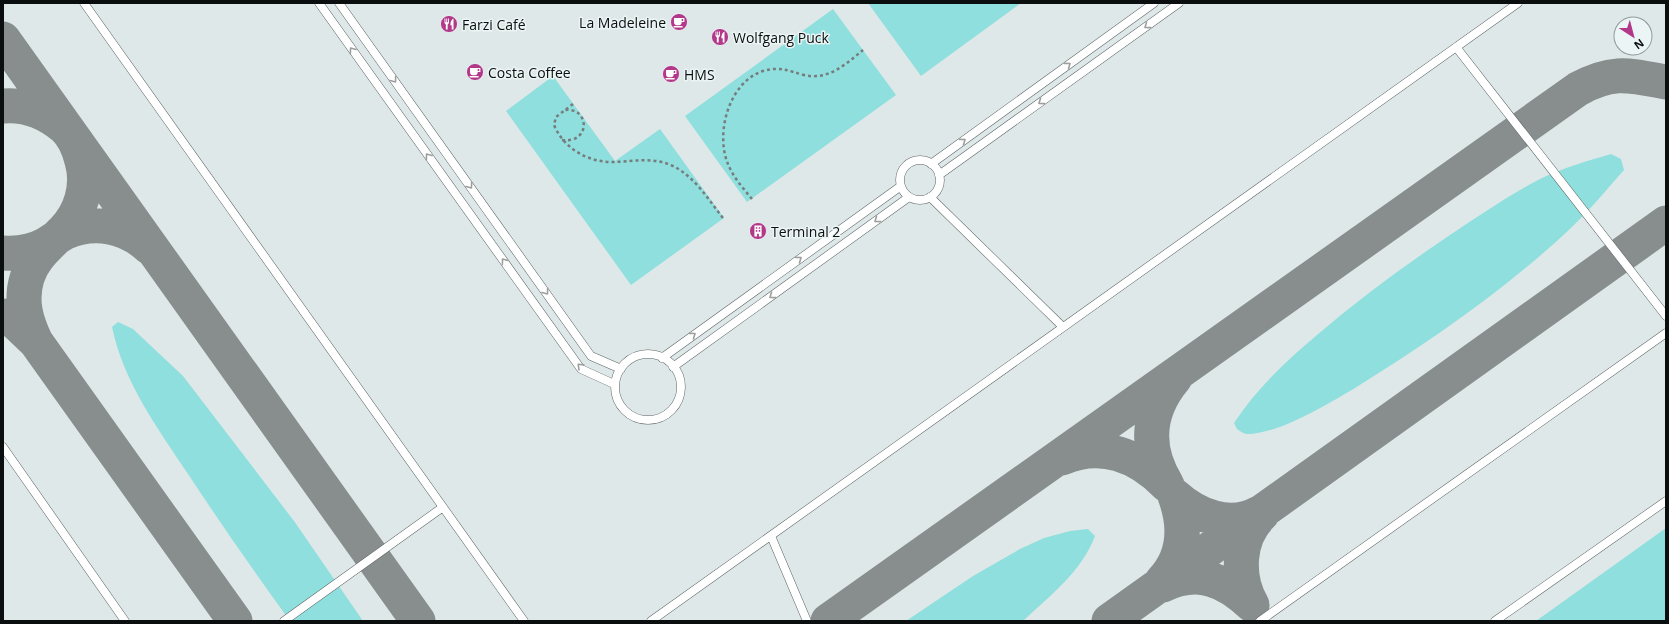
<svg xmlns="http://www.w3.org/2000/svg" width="1669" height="624" font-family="'Open Sans',sans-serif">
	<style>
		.green { fill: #8edfdd }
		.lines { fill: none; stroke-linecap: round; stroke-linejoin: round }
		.taxiway { stroke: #888e8e; stroke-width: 35 }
		.lane-casing { stroke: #5d6565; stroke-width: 9 }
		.path { stroke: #777d7d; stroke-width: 2.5; stroke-dasharray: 3 3; stroke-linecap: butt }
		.lane { stroke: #fff; stroke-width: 8 }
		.oneway { stroke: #9d9f9f }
		.labels { text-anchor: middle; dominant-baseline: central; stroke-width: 3; stroke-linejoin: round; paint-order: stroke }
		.poi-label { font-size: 14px; fill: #0b0e0e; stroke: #ecf5f5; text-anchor: start }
	</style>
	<rect width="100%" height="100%" fill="#dfe8e8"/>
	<!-- green -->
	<path class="green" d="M 868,3 L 1021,3 L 921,76 Z
		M 833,9 L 896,95 L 747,202 L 685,116 Z
		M 553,76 L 615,161 L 660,129 L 724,218 L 631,285 L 506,111 Z
		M 1611,154 L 1621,159 L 1624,170 C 1607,189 1590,210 1571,228 C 1506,289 1431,341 1355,388 C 1328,404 1279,434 1247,434 C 1244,434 1240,431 1237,429 L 1234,423 C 1257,388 1286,361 1317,335 C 1359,299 1404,266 1450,235 C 1479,216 1509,195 1540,179 C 1563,168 1587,161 1611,154 Z
		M 118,322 L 133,329 L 183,376 L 294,521 L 363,621 L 290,621 C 255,573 221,524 188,474 C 158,429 123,381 112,327 Z
		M 1666,528 L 1666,621 L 1536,621 Z
		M 1088,529 L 1095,536 C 1082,571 1050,596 1023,621 L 906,621 L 973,576 L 1020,549 L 1044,538 L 1070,531 Z"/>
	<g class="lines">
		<!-- taxiway -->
		<path class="taxiway" d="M 3,39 L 418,621
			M 3,106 C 26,104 46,112 64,127 C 74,136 79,149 82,161 C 89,186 81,213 63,231 C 49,246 33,257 27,278 C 20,301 26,321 36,342
			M 3,253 C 17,254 32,252 45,245 C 52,241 58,236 66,232 C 95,220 126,226 149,247
			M 3,316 L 15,322 L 36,342 L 235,621
			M 1062,458 C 1101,441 1138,455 1167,485 C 1144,448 1147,411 1175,378
			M 1162,581 C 1186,556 1186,526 1175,496 C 1197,516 1230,529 1259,513
			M 1163,585 C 1198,568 1226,580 1252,605 C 1236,577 1237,538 1262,514
			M 828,621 L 1578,89 C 1613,70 1628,75 1666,82
			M 1109,621 L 1666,223"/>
		<!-- lane casing -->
		<g class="lane-casing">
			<path id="lane" d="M 84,3 L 524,621
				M 319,3 L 581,369 L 614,384
				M 339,3 L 591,356 L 621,369
				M 1456,47 L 1666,316
				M900 180a20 20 0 1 1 40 0a20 20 0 1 1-40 0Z
				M 931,164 L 1154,3
				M 939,175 L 1179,3
				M 930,197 L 1063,327
				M615 387a33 33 0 1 1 66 0a33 33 0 1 1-66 0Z
				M 662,358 L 901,186
				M 673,367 L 909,197
				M 3,447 L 125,621
				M 771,536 L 807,621
				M 284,621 L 443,507
				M 651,621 L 1518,3
				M 1260,621 L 1666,333
				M 1495,621 L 1666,501"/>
		</g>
		<!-- path -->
		<path class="path" d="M 573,104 L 556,117 L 554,125 C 564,149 589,163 615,162 C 635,161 654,157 673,166 C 695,177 708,199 723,218
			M 562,140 C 591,144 590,107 565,110
			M 752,199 C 743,188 733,177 728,164 C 715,133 729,82 763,71 C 781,66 788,71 804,75 C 828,81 846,64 863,50"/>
		<!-- lane -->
		<use href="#lane" class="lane"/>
	</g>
	<!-- one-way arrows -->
	<defs><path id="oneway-chevron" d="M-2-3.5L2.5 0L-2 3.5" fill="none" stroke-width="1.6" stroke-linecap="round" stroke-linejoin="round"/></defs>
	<g class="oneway">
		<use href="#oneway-chevron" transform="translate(1147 26) rotate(144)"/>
		<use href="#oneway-chevron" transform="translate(352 50) rotate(-126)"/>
		<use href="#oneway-chevron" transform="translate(1068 65) rotate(-36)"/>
		<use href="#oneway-chevron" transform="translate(394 80) rotate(54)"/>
		<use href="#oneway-chevron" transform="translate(1041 102) rotate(144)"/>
		<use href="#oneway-chevron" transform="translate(963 141) rotate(-36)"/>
		<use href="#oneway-chevron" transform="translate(428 156) rotate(-126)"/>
		<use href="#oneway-chevron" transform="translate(470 186) rotate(54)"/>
		<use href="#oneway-chevron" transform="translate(877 220) rotate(144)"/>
		<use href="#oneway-chevron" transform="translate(799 259) rotate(-36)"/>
		<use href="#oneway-chevron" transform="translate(504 261) rotate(-126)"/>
		<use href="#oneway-chevron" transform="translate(546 292) rotate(54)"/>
		<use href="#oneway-chevron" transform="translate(772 296) rotate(144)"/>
		<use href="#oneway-chevron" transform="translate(693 335) rotate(-36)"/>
		<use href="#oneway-chevron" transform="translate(580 366) rotate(-136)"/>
	</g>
	<!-- icons -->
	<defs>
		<g id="cafe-disc" transform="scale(0.9)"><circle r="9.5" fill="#b2388a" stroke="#ecf5f5"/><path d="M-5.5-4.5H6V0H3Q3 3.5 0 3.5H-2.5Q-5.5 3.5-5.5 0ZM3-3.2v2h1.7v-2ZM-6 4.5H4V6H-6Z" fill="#fff"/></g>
		<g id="restaurant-disc" transform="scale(0.9)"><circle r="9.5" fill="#b2388a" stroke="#ecf5f5"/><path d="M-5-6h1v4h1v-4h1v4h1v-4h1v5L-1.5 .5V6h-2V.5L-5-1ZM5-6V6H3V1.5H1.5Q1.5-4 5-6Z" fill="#fff"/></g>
		<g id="building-disc" transform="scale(0.9)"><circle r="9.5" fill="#b2388a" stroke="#ecf5f5"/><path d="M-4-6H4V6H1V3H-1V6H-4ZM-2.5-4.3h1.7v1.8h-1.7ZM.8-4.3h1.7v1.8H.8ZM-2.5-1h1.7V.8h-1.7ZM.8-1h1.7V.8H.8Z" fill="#fff"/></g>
	</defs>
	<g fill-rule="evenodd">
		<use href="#cafe-disc" x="679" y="22"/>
		<use href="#restaurant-disc" x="449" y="24"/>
		<use href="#restaurant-disc" x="720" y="37"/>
		<use href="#cafe-disc" x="475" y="72"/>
		<use href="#cafe-disc" x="671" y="74"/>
		<use href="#building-disc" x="758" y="231"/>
	</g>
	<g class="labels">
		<!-- poi labels -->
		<g class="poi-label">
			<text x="666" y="22" text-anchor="end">La Madeleine</text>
			<text x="462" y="24">Farzi Café</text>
			<text x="733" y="37">Wolfgang Puck</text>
			<text x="488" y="72">Costa Coffee</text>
			<text x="684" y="74">HMS</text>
			<text x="771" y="231">Terminal 2</text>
		</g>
	</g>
	<!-- border -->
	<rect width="1669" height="624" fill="none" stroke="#0b0e0e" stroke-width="8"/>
	<!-- north arrow -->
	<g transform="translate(1633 36) rotate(144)"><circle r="19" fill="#ecf5f5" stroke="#929999"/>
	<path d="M0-3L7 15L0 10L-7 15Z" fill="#b2388a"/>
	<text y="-6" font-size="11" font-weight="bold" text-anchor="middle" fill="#0b0e0e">N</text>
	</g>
</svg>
